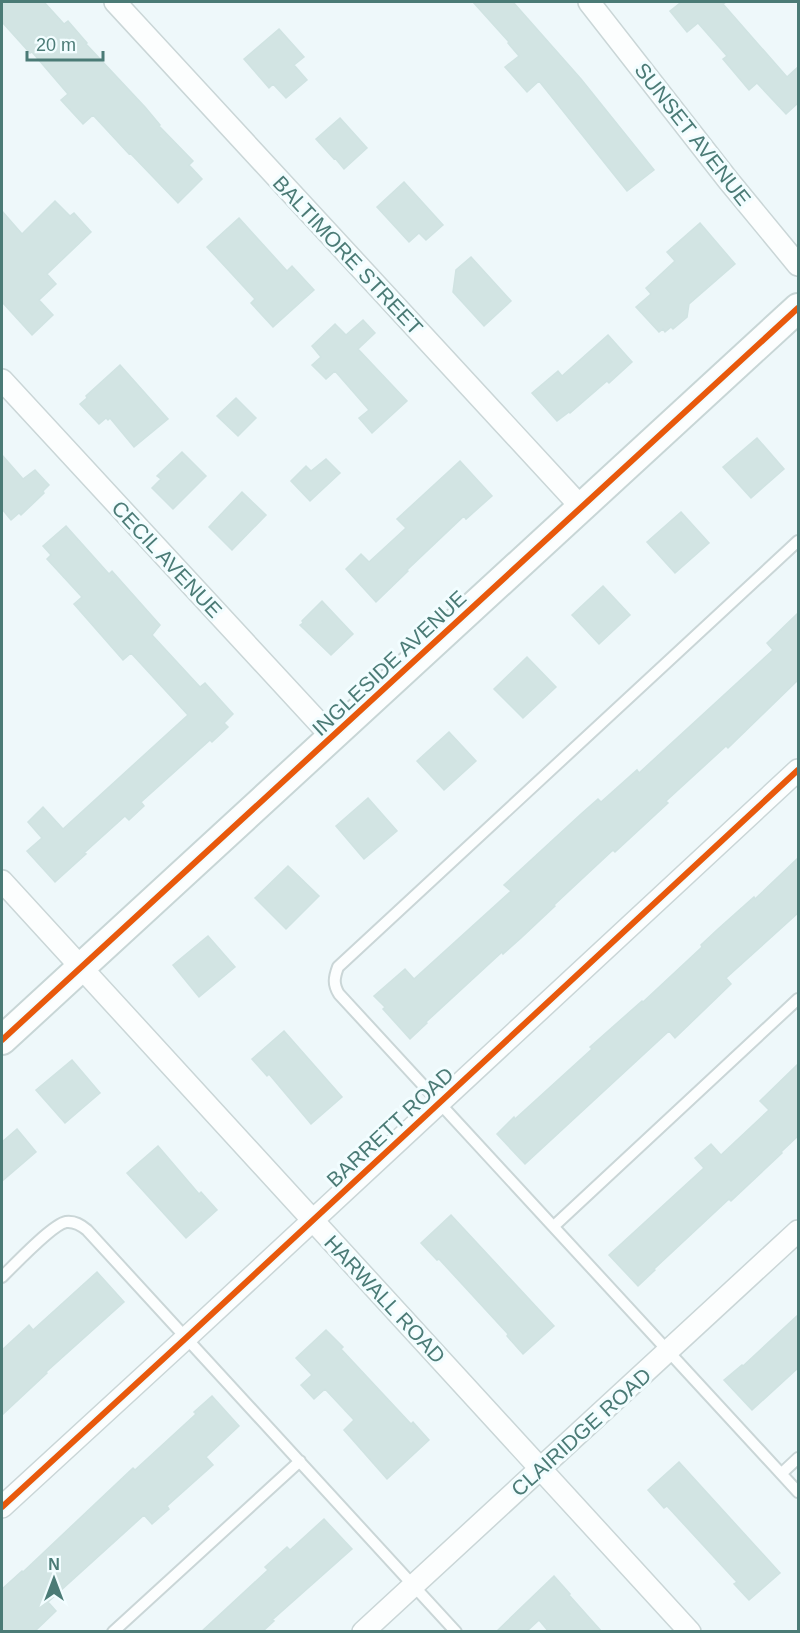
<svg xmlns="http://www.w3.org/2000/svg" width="800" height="1633" font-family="Helvetica,sans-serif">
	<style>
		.building { fill: #d2e4e3; stroke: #d0e3e2; stroke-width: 1.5 }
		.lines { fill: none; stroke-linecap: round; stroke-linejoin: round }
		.service-casing { stroke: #cad6d7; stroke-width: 14 }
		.minor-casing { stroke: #cad6d7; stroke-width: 24 }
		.secondary-casing { stroke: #c8d6d6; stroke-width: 32 }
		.service { stroke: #fcfefe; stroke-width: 10 }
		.minor { stroke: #fcfefe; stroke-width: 21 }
		.secondary { stroke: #fcfefe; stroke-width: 28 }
		.cycleway-casing { stroke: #f2fdff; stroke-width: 10 }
		.cycleway { stroke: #e8590c; stroke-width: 6 }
		.labels { text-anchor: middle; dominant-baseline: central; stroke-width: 6; stroke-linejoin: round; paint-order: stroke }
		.street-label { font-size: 21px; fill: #4b7b76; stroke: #f2fdff }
	</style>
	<rect width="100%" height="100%" fill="#eef8fa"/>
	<!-- building -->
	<path class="building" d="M 2,2 L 44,2 L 64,24 L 68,21 L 87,43 L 86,44 L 145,107 L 160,125 L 159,126 L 193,161 L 189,165 L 202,179 L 178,203 L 130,153 L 129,154 L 93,115 L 83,124 L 61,100 L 68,94 L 32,52 L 30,53 L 2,22 Z
		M 473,2 L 513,2 L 581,79 L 654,170 L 627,191 L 539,81 L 527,92 L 505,67 L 519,56 L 508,43 L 509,42 Z
		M 679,2 L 726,2 L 723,4 L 787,77 L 798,67 L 798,103 L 786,114 L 757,83 L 749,90 L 723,59 L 727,56 L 698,23 L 687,32 L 670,11 L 680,3 Z
		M 279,29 L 304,57 L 294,65 L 307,80 L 286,98 L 273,84 L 269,88 L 244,59 Z
		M 340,118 L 367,148 L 344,169 L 335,158 L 334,159 L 316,139 Z
		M 404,182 L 443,225 L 426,240 L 419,233 L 409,242 L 377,207 Z
		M 55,201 L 70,216 L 74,213 L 91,232 L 47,274 L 56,284 L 39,300 L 53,315 L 32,335 L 2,302 L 2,211 L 22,234 Z
		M 239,218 L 287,271 L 292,266 L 314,290 L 273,327 L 251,303 L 255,299 L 207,247 Z
		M 700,223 L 735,264 L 689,304 L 687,317 L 673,329 L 671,327 L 665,332 L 663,329 L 659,332 L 636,307 L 651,294 L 646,288 L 675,261 L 667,252 Z
		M 471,257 L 511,301 L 484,326 L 453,292 L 456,270 Z
		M 363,320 L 375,333 L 358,349 L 407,401 L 372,433 L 359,418 L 369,410 L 335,371 L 326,379 L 312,365 L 321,357 L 312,346 L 335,324 L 346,335 Z
		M 608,335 L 632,362 L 609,383 L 607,381 L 570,413 L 569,412 L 557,421 L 532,393 L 558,371 L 562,376 Z
		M 120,365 L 168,419 L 134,447 L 110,418 L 108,420 L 106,418 L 99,424 L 80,404 L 87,398 L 86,396 Z
		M 236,398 L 256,418 L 238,436 L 217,416 Z
		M 757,438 L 784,469 L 751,498 L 723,467 Z
		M 182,452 L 206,476 L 173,509 L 152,488 L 161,479 L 157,476 Z
		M 2,455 L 23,479 L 35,470 L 49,485 L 43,491 L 44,493 L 21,515 L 19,513 L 11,520 L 2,509 Z
		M 326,459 L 340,473 L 310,501 L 291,481 L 306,466 L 311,471 Z
		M 460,461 L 492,496 L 466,519 L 464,516 L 407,570 L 408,571 L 376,602 L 346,569 L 361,554 L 369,562 L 406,528 L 397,519 Z
		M 242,492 L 266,515 L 232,550 L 209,527 Z
		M 681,512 L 709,543 L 675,573 L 647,542 Z
		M 66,526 L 109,574 L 112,571 L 160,625 L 152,635 L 200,687 L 205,683 L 233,714 L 224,723 L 228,727 L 212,742 L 210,740 L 141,802 L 144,806 L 129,820 L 125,816 L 84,853 L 86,854 L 55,882 L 27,851 L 42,838 L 28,822 L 43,807 L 63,829 L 188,715 L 131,653 L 123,660 L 74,604 L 82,597 L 47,559 L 51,555 L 43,546 Z
		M 603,586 L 630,615 L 599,644 L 572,615 Z
		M 322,601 L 353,634 L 331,655 L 300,625 L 303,623 L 302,621 Z
		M 798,613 L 798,680 L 728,748 L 726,746 L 666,801 L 668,803 L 615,852 L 613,850 L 554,905 L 555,906 L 521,938 L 503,954 L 502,952 L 426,1022 L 427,1023 L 410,1039 L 383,1009 L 385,1007 L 374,996 L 405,969 L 414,979 L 511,891 L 504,885 L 581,814 L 598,799 L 601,802 L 637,770 L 639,773 L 773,650 L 767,643 Z
		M 527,657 L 556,687 L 523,718 L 494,689 Z
		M 449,732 L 476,761 L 444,790 L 417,761 Z
		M 368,798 L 397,831 L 364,859 L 336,826 Z
		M 798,858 L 798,913 L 726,978 L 731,984 L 675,1038 L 669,1031 L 525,1164 L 497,1134 L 514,1117 L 515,1119 L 592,1049 L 590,1047 L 642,1001 L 643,1002 L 702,947 L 701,945 L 718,929 L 754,897 L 755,899 Z
		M 288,866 L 319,896 L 286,929 L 255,898 Z
		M 208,936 L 235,967 L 199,997 L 173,965 Z
		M 284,1031 L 342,1097 L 311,1124 L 269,1074 L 267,1076 L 252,1059 Z
		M 72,1060 L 100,1093 L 65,1123 L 36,1090 Z
		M 798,1064 L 798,1136 L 781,1152 L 782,1153 L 731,1201 L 729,1199 L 654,1269 L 655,1270 L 638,1286 L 609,1255 L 704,1168 L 695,1158 L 711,1144 L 721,1155 L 769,1110 L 760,1101 Z
		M 17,1129 L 36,1152 L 2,1181 L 2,1142 Z
		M 158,1146 L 199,1194 L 201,1192 L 217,1210 L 186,1238 L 127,1173 Z
		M 451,1215 L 554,1326 L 523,1354 L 507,1336 L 508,1334 L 439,1259 L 437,1260 L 421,1243 Z
		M 97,1272 L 124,1302 L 46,1372 L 47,1373 L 2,1415 L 2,1350 L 29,1325 L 33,1330 Z
		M 798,1315 L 798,1368 L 752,1410 L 724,1380 L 742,1365 L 743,1366 Z
		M 326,1330 L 343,1347 L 341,1349 L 411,1424 L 413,1422 L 429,1440 L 387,1479 L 344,1430 L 354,1420 L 325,1389 L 314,1399 L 301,1385 L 312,1375 L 296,1358 Z
		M 212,1396 L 239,1426 L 206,1457 L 213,1465 L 167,1506 L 169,1509 L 152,1524 L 144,1515 L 48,1602 L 56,1611 L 34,1632 L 2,1632 L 2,1589 L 22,1571 L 23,1572 L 133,1468 L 135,1470 L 196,1414 L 194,1412 Z
		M 679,1462 L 780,1573 L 749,1600 L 734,1584 L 737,1582 L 667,1506 L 664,1508 L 648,1490 Z
		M 324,1519 L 352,1549 L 272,1620 L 274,1621 L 262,1632 L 201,1632 L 268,1570 L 265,1567 L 287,1547 L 290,1550 Z
		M 554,1576 L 570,1594 L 569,1595 L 602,1632 L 549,1632 L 539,1620 L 526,1632 L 496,1632 Z"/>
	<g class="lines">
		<!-- service casing -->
		<g class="service-casing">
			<path id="service" d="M 798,541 L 338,967 C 334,978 333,984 339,994 L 798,1492
				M 554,1226 L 798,999
				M 2,1277 C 13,1266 53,1224 66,1222 C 75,1221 81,1225 87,1230 L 456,1632
				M 782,1473 L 798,1458
				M 113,1632 L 300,1461"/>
		</g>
		<!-- minor casing -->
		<g class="minor-casing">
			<path id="minor" d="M 115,2 L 582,508
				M 589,2 L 728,180 L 798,265
				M 2,380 L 332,737
				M 2,881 L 690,1632
				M 2,1507 L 186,1338 L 798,770
				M 363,1632 L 798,1231"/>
		</g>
		<!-- secondary casing -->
		<g class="secondary-casing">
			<path id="secondary" d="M 2,1040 L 798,308"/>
		</g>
		<!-- service -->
		<use href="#service" class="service"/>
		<!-- minor -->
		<use href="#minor" class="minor"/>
		<!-- secondary -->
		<use href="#secondary" class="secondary"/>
		<!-- cycleway casing -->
		<g class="cycleway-casing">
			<path id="cycleway" d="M 2,1040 L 798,308
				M 2,1507 L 186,1338 L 798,770"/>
		</g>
		<!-- cycleway -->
		<use href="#cycleway" class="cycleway"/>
	</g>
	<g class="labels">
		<!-- street labels -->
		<g class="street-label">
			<text transform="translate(693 134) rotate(52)">SUNSET AVENUE</text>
			<text transform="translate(348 255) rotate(47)">BALTIMORE STREET</text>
			<text transform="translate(167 559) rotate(47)">CECIL AVENUE</text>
			<text transform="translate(389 663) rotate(-43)">INGLESIDE AVENUE</text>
			<text transform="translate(390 1127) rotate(-43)">BARRETT ROAD</text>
			<text transform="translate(385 1299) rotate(47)">HARWALL ROAD</text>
			<text transform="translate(581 1432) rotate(-42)">CLAIRIDGE ROAD</text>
		</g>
	</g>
	<!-- border -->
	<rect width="800" height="1633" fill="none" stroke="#4b7b76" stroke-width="6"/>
	<!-- north arrow -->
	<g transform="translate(54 1579)" stroke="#f2fdff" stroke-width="4.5" paint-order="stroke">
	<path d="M0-4.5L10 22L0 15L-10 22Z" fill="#4b7b76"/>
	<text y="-9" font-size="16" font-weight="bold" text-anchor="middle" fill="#4b7b76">N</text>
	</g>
	<!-- scale -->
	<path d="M27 51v9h76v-9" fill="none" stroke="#4b7b76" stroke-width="3"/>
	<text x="36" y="51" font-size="18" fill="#4b7b76" stroke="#f2fdff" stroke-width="4.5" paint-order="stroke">20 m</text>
</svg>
